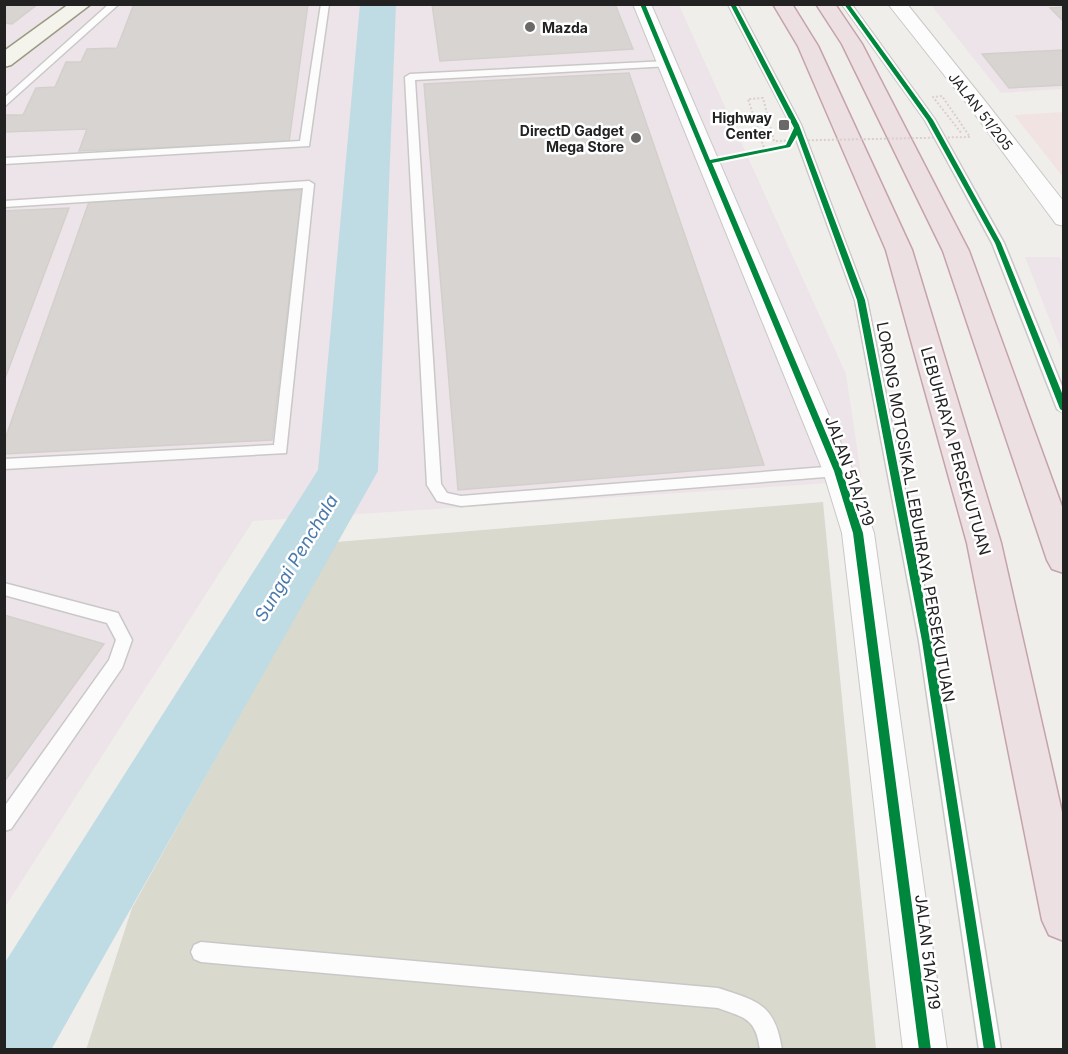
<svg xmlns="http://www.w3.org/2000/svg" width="1068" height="1054" font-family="Inter,sans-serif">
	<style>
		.commercial { fill: #f1e3e1 }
		.industrial { fill: #ede4e9 }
		.construction { fill: #d9d9cd }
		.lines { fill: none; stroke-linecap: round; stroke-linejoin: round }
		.river { fill: #bfdbe3; fill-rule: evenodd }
		.building { fill: #d7d4d2; stroke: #d3d0cc; stroke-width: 1.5 }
		.lane-casing { stroke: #c9c8c7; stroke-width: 3 }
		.street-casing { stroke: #c9c8c7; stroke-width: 2 }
		.secondary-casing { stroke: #999a82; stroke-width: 3 }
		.highway-casing { stroke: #c5a2ac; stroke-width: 3 }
		.lane { fill: #fdfcfc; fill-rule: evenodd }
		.street { fill: #fdfcfc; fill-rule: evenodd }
		.secondary { fill: #f4f4ed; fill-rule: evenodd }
		.highway { fill: #ece0e2; fill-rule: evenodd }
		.path-bridge { stroke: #dccecd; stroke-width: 2; stroke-dasharray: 2 2; stroke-linecap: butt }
		.cycleway-casing { stroke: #fff; stroke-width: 4 }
		.cycleway { fill: #00873e; fill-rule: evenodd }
		.poi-dot { fill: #6a6968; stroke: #fff; stroke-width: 2 }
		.labels { text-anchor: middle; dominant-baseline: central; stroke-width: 5; stroke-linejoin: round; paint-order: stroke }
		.far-poi-label { font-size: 14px; font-weight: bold; fill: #222; stroke: #fff; text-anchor: end }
		.far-street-label { font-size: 14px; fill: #222; stroke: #fff }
		.street-label { font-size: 16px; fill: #222; stroke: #fff }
		.water-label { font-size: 18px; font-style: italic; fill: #4a7aab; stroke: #fff }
	</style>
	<rect width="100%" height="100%" fill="#f0eeeb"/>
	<!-- commercial -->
	<path class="commercial" d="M 1063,112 L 1064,112 L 1063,177 L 1014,115 Z"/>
	<!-- industrial -->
	<path class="industrial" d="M 5,5 L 679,5 L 846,374 L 862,481 L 253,521 L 5,907 Z
		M 931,5 L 1063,5 L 1063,89 L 1001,93 Z
		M 1025,257 L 1059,257 L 1063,263 L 1063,354 Z"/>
	<!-- construction -->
	<path class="construction" d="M 823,502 L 876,1049 L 86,1050 L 132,908 L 336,542 Z"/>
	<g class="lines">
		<!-- river -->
		<path class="river" d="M 360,4 L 396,4 L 378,471 L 51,1050 L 4,1050 L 4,964 L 318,470 Z"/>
	</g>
	<!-- building -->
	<path class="building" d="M 4,4 L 38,4 L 12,24 L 4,23 Z
		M 134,4 L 308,4 L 289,142 L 79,151 L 87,129 L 4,132 L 4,115 L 23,115 L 36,88 L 55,87 L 66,62 L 81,62 L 87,49 L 117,48 Z
		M 432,4 L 615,4 L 633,49 L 440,61 Z
		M 1064,7 L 1064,22 L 1050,8 Z
		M 1064,50 L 1064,85 L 1009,88 L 982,54 Z
		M 629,73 L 764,465 L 458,490 L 424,84 Z
		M 302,190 L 272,440 L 4,454 L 4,442 L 90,199 Z
		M 69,208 L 4,381 L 4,211 Z
		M 4,615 L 104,644 L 4,782 Z"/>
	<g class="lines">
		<!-- lane casing -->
		<g class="lane-casing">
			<path id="lane" d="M 109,4 L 119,4 L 4,107 L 4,98 Z
				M 321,4 L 329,4 L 309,146 L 4,164 L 4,158 L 300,141 Z
				M 728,4 L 737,4 L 801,125 L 867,300 L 935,641 L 1001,1050 L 979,1050 L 919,641 L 855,300 L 791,125 Z
				M 842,4 L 851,4 L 935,120 L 1004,243 L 1064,391 L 1064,413 L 1057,409 L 992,243 L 925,120 Z
				M 667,61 L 672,64 L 670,66 L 415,80 L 441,484 L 447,493 L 461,496 L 838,466 L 845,471 L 838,476 L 461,506 L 437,501 L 427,485 L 405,77 L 410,74 Z
				M 309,181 L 314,184 L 286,453 L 4,469 L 4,459 L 274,445 L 303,188 L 4,207 L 4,201 Z
				M 4,583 L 118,613 L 132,640 L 122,668 L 11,829 L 4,831 L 4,807 L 109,660 L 116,640 L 107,623 L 4,595 Z
				M 201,942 L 718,988 C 758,1001 775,1004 782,1050 L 760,1050 C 756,1018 745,1018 718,1008 L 201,962 L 194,959 L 191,952 L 194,945 Z"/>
		</g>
		<!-- street casing -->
		<g class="street-casing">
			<path id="street" d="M 633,4 L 651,4 L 853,471 L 874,533 L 947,1050 L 903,1050 L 842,533 L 823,471 Z
				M 888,4 L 907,4 L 985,101 L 1064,202 L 1064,226 L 1056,224 L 971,109 Z"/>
		</g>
		<!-- secondary casing -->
		<g class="secondary-casing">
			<path id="secondary" d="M 69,4 L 91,4 L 11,65 L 4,67 L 4,51 Z"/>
		</g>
		<!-- highway casing -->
		<g class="highway-casing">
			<path id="highway" d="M 773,4 L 792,4 L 818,46 L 912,250 L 1001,543 L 1064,821 L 1064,941 L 1049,935 L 1042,920 L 967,543 L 886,250 L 798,46 Z
				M 816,4 L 835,4 L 862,44 L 969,251 L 1064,512 L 1064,573 L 1052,569 L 1047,560 L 943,251 L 842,44 Z"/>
		</g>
		<!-- lane -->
		<use href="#lane" class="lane"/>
		<!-- street -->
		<use href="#street" class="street"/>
		<!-- secondary -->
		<use href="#secondary" class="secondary"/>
		<!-- highway -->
		<use href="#highway" class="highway"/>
		<!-- path-bridge -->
		<path class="path-bridge" d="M 765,151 L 748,99 L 763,98 L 774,141 L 970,137 L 942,96 L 933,97 L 962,134"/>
		<!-- cycleway casing -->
		<g class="cycleway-casing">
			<path id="cycleway" d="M 640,4 L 645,4 L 710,160 L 786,145 L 794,128 L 730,4 L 735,4 L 799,125 L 865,300 L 932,641 L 996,1050 L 984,1050 L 922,641 L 857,300 L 797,135 L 790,147 L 712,163 L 842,471 L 863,533 L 931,1050 L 919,1050 L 853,533 L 834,471 Z
				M 844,4 L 849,4 L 933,120 L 1001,243 L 1064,398 L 1064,412 L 1060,409 L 995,243 L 927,120 Z"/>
		</g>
		<!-- cycleway -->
		<use href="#cycleway" class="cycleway"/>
	</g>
	<!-- markers -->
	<g class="poi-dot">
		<circle cx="530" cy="27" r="6"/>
		<rect x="778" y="119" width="12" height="12" rx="3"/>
		<circle cx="636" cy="138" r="6"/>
	</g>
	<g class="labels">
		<!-- far-poi labels -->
		<g class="far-poi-label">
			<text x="542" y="27" text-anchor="start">Mazda</text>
			<text x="772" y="117">Highway<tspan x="772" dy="16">Center</tspan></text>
			<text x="624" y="130">DirectD Gadget<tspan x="624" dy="16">Mega Store</tspan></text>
		</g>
		<!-- far-street labels -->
		<g class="far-street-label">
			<text transform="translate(981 111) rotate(52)">JALAN 51/205</text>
		</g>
		<!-- street labels -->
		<g class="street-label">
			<text transform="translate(956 451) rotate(74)">LEBUHRAYA PERSEKUTUAN</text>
			<text transform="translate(850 471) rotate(70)">JALAN 51A/219</text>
			<text transform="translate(916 512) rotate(80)">LORONG MOTOSIKAL LEBUHRAYA PERSEKUTUAN</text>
			<text transform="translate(928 952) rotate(83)">JALAN 51A/219</text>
		</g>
		<!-- water labels -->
		<g class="water-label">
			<text transform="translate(296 558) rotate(-59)">Sungai Penchala</text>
		</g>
	</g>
	<!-- border -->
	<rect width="1068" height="1054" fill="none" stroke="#222222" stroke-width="12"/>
</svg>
